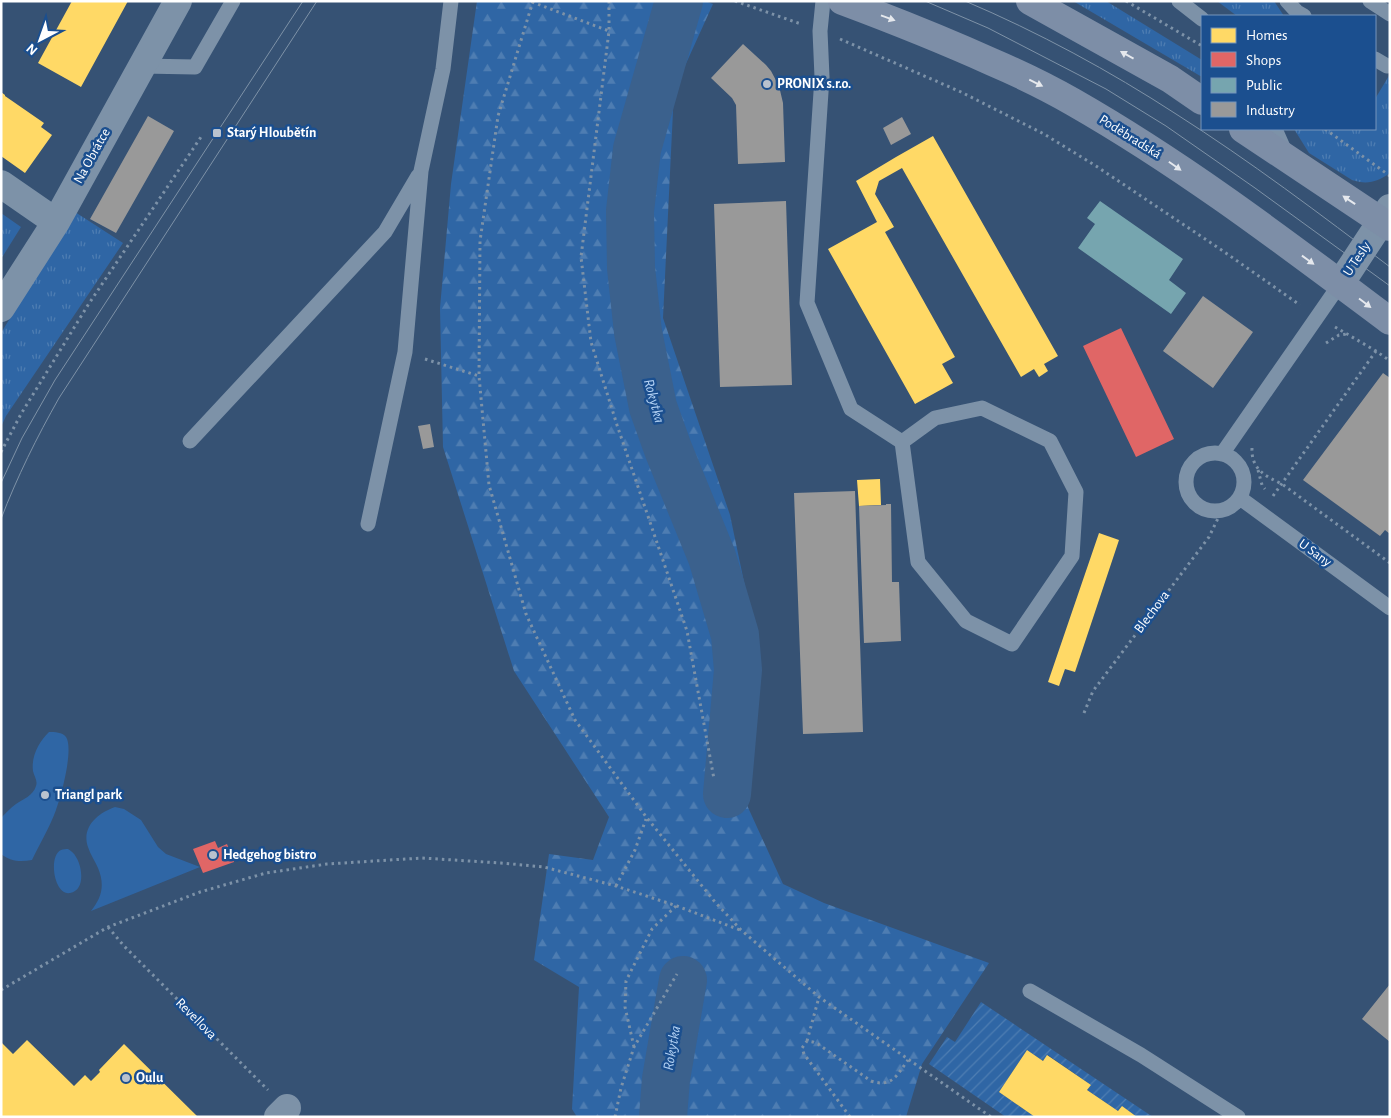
<svg xmlns="http://www.w3.org/2000/svg" width="1391" height="1118" font-family="'Alegreya Sans',sans-serif">
	<style>
		.grass { fill: url(#grass-tufts) }
		.forest { fill: url(#forest-firs) }
		.garden { fill: url(#garden-furrows) }
		.pitch { fill: #2f66a5 }
		.homes { fill: #ffd966 }
		.shops { fill: #e06666 }
		.public { fill: #76a5af }
		.industry { fill: #999 }
		.lines { fill: none; stroke-linecap: round; stroke-linejoin: round }
		.river { stroke: #3b618d; stroke-width: 48 }
		.path { stroke: #7d92a8; stroke-width: 3; stroke-dasharray: 2.5 4; stroke-linecap: butt }
		.lane { stroke: #7d92a8; stroke-width: 15 }
		.street { stroke: #7d92a8; stroke-width: 28 }
		.primary { stroke: #7d8ea7; stroke-width: 28 }
		.tram { stroke: #7e92a7; stroke-width: 1 }
		.oneway { fill: #e5e8ed }
		.poi-dot { fill: #b9c2ce; stroke: #1b4f8f; stroke-width: 2 }
		.labels { text-anchor: middle; dominant-baseline: central; stroke-width: 5; stroke-linejoin: round; paint-order: stroke }
		.poi-label { font-size: 14px; font-weight: bold; fill: #fff; stroke: #1b4f8f; text-anchor: start }
		.street-label { font-size: 14px; fill: #fff; stroke: #1b4f8f }
		.water-label { font-size: 15px; font-style: italic; fill: #b5d3f5; stroke: #1b4f8f }
	</style>
	<defs>
		<pattern id="grass-tufts" width="24" height="20" patternUnits="userSpaceOnUse" patternTransform="scale(1.25)"><rect width="24" height="20" fill="#2f66a5"/><path d="M3 7l-1-3M5 7V3M7 7l1-3M15 17l-1-3M17 17v-4M19 17l1-3" fill="none" stroke="#4e7db2"/></pattern>
		<pattern id="forest-firs" width="22" height="20" patternUnits="userSpaceOnUse" patternTransform="scale(1.25)"><rect width="22" height="20" fill="#2f66a5"/><path d="M5 1l3.5 6h-7zM16 11l3.5 6h-7z" fill="#4e7db2"/></pattern>
		<pattern id="garden-furrows" width="10" height="10" patternUnits="userSpaceOnUse" patternTransform="scale(1.25)"><rect width="10" height="10" fill="#2f66a5"/><path d="M-1 1l2-2M0 10L10 0M9 11l2-2" fill="none" stroke="#4e7db2"/></pattern>
	</defs>
	<rect width="100%" height="100%" fill="#365274"/>
	<!-- grass -->
	<path class="grass" d="M 1073,1 L 1106,1 L 1202,60 L 1202,77 Z
		M 1217,1 L 1274,1 L 1284,16 L 1237,16 Z
		M 1390,74 L 1390,173 C 1377,182 1367,185 1352,180 L 1309,153 L 1294,129 L 1375,129 L 1375,99 Z
		M 75,212 L 123,243 L 6,416 L 1,427 L 1,333 Z
		M 1,213 L 21,227 L 1,259 Z"/>
	<!-- forest -->
	<path class="forest" d="M 477,1 L 705,1 L 713,4 L 674,90 L 663,318 L 730,515 L 757,644 L 746,803 L 783,884 L 824,903 L 989,963 L 922,1064 L 906,1117 L 577,1117 L 572,1109 L 579,987 L 534,960 L 549,854 L 593,860 L 609,817 L 514,671 L 443,447 L 440,308 L 451,184 Z"/>
	<!-- garden -->
	<path class="garden" d="M 981,1002 L 1153,1117 L 1137,1117 L 1122,1106 L 1118,1111 L 1087,1090 L 1091,1085 L 1048,1055 L 1043,1061 L 1027,1050 L 999,1092 L 1035,1117 L 1006,1117 L 929,1064 L 947,1037 L 955,1042 Z"/>
	<!-- pitch -->
	<path class="pitch" d="M 49,732 C 55,732 62,732 66,737 C 74,749 61,797 56,810 C 50,827 40,843 32,860 C 21,862 11,862 1,854 L 1,818 C 6,813 10,808 16,804 C 23,799 33,796 36,786 C 38,781 34,776 33,771 C 31,756 39,742 49,732 Z
		M 115,807 L 124,809 L 141,820 L 158,847 L 166,854 L 200,867 L 91,911 C 102,897 105,885 98,868 C 95,861 90,854 88,847 C 81,827 98,813 115,807 Z
		M 68,849 C 71,851 74,853 76,857 C 82,866 86,890 70,893 C 54,896 48,856 61,850 C 63,849 66,849 68,849 Z"/>
	<!-- homes -->
	<path class="homes" d="M 72,1 L 128,1 L 81,87 L 38,63 Z
		M 1,92 L 5,95 L 5,96 L 44,123 L 41,127 L 52,135 L 25,173 L 1,156 Z
		M 933,136 L 1058,356 L 1044,364 L 1048,371 L 1039,377 L 1034,369 L 1021,377 L 902,168 L 879,181 L 875,194 L 894,227 L 885,232 L 955,357 L 942,364 L 953,383 L 915,404 L 828,249 L 877,222 L 856,181 L 896,157 Z
		M 880,479 L 881,505 L 859,506 L 857,480 Z
		M 1099,533 L 1119,540 L 1075,672 L 1065,669 L 1059,686 L 1048,682 Z
		M 27,1040 L 74,1086 L 85,1075 L 91,1081 L 100,1072 L 99,1070 L 124,1044 L 198,1117 L 1,1117 L 1,1042 L 13,1054 Z
		M 1027,1050 L 1043,1061 L 1047,1055 L 1091,1085 L 1087,1090 L 1118,1111 L 1122,1106 L 1137,1117 L 1035,1117 L 999,1092 Z"/>
	<!-- shops -->
	<path class="shops" d="M 1121,328 L 1174,439 L 1136,457 L 1083,346 Z
		M 215,841 L 218,848 L 227,844 L 234,862 L 203,873 L 193,849 Z"/>
	<!-- public -->
	<path class="public" d="M 1100,201 L 1183,259 L 1169,280 L 1186,293 L 1171,314 L 1078,248 L 1095,224 L 1087,218 Z"/>
	<!-- industry -->
	<path class="industry" d="M 743,44 L 766,65 L 771,71 L 779,86 L 783,103 L 785,162 L 738,164 L 736,105 L 732,98 L 711,78 Z
		M 148,116 L 174,131 L 116,233 L 90,219 Z
		M 902,117 L 911,134 L 891,145 L 883,128 Z
		M 786,201 L 792,385 L 720,387 L 714,204 Z
		M 1203,296 L 1253,332 L 1213,388 L 1163,351 Z
		M 1383,373 L 1390,378 L 1390,534 L 1385,530 L 1380,536 L 1303,480 Z
		M 430,424 L 434,447 L 423,449 L 418,426 Z
		M 855,491 L 863,732 L 803,734 L 794,493 Z
		M 886,504 L 891,504 L 892,582 L 899,582 L 901,641 L 864,643 L 859,506 L 886,505 Z
		M 1390,984 L 1390,1042 L 1362,1019 Z"/>
	<g class="lines">
		<!-- river -->
		<path class="river" d="M 679,1 L 637,149 L 630,211 L 631,268 L 638,332 L 653,407 L 668,449 L 712,557 L 735,635 L 738,670 L 727,794
			M 663,1117 L 666,1079 L 683,980"/>
		<!-- path -->
		<path class="path" d="M 533,1 L 498,116 L 480,241 L 479,376 L 489,485 L 526,614 L 575,720 L 647,818 L 715,902 L 741,930 L 819,997 L 991,1117
			M 609,1 L 609,31 L 581,257 L 591,342 L 617,425 L 687,631 L 714,779
			M 735,1 L 801,24
			M 1126,1 L 1202,46
			M 532,2 L 609,31
			M 840,39 L 961,92 L 1044,134 L 1096,166 L 1223,251 L 1300,305
			M 1325,129 L 1390,176
			M 1335,327 L 1376,351 L 1390,361
			M 1326,343 L 1339,335 L 1347,334
			M 425,359 L 479,376
			M 1252,448 C 1251,469 1265,476 1282,484 L 1390,563
			M 1,452 L 21,414 L 88,305 L 203,134
			M 1258,470 L 1262,485 L 1265,489
			M 1273,496 L 1376,351
			M 1084,713 L 1093,691 L 1209,537 L 1221,512
			M 616,886 L 635,850 L 646,819
			M 108,927 L 124,946 L 268,1090
			M 1,990 L 108,927 L 200,892 L 266,873 L 327,864 L 422,858 L 501,863 L 544,867 L 616,886 L 677,906 L 740,930
			M 807,1041 L 819,997
			M 634,1047 L 625,1007 L 626,981 L 652,929 L 676,906
			M 615,1117 L 621,1088 L 634,1047 L 677,974
			M 850,1117 L 804,1054 L 802,1048 L 807,1041 L 813,1042 L 818,1044 L 871,1081 C 892,1088 897,1075 908,1060"/>
		<!-- lane -->
		<path class="lane" d="M 823,1 L 820,31 L 822,77 L 807,303 L 851,409 L 902,442 L 918,562 L 966,621 L 1012,644 L 1072,556 L 1076,492 L 1050,441 L 982,408 L 935,418 L 902,442
			M 1179,1 L 1202,19
			M 1287,1 L 1297,12 L 1304,16
			M 1370,1 L 1390,14
			M 1375,59 L 1387,66
			M 142,66 L 195,67 L 233,1
			M 1275,129 L 1286,154
			M 190,441 L 385,232 L 418,176
			M1186 482a29 29 0 1 1 58 0a29 29 0 1 1-58 0Z
			M 1222,454 L 1340,284
			M 1240,498 L 1390,608
			M 368,524 L 405,352 L 421,171 L 443,69 L 451,1
			M 1030,991 L 1141,1055 L 1238,1117"/>
		<!-- street -->
		<path class="street" d="M 1,184 L 56,222
			M 1340,284 L 1390,208
			M 1,308 L 56,222 L 178,1
			M 278,1117 L 287,1108"/>
		<!-- primary -->
		<path class="primary" d="M 842,1 C 893,20 943,40 992,62 C 1020,74 1047,87 1073,102 C 1185,166 1287,244 1390,321
			M 1030,1 L 1170,79 L 1202,101
			M 1243,129 L 1390,227"/>
		<!-- tram -->
		<path class="tram" d="M 925,1 L 988,28 L 1106,89 L 1166,126 L 1255,188 L 1390,286
			M 965,1 C 1038,32 1110,71 1176,114 C 1250,161 1320,214 1390,267
			M 1,483 L 22,438 L 55,380 L 303,1
			M 1,519 C 17,477 37,437 59,398 L 317,1"/>
	</g>
	<!-- one-way arrows -->
	<defs><path id="oneway-solid" d="M-6-.8H1V-3.2L6.5 0L1 3.2V.8H-6Z" transform="scale(1.25)"/></defs>
	<g class="oneway">
		<use href="#oneway-solid" transform="translate(888 18) rotate(20)"/>
		<use href="#oneway-solid" transform="translate(1127 55) rotate(-151)"/>
		<use href="#oneway-solid" transform="translate(1036 83) rotate(26)"/>
		<use href="#oneway-solid" transform="translate(1175 166) rotate(35)"/>
		<use href="#oneway-solid" transform="translate(1349 200) rotate(-146)"/>
		<use href="#oneway-solid" transform="translate(1308 260) rotate(36)"/>
		<use href="#oneway-solid" transform="translate(1365 303) rotate(37)"/>
	</g>
	<!-- markers -->
	<g class="poi-dot">
		<circle cx="767" cy="84" r="5"/>
		<rect x="212" y="128" width="10" height="10" rx="2.5"/>
		<circle cx="45" cy="795" r="5"/>
		<circle cx="213" cy="855" r="5"/>
		<circle cx="126" cy="1078" r="5"/>
	</g>
	<g class="labels">
		<!-- poi labels -->
		<g class="poi-label">
			<text x="777" y="84">PRONIX s.r.o.</text>
			<text x="227" y="133">Starý Hloubětín</text>
			<text x="55" y="795">Triangl park</text>
			<text x="223" y="855">Hedgehog bistro</text>
			<text x="136" y="1078">Oulu</text>
		</g>
		<!-- street labels -->
		<g class="street-label">
			<text transform="translate(1130 137) rotate(32)">Poděbradská</text>
			<text transform="translate(92 156) rotate(-61)">Na Obrátce</text>
			<text transform="translate(1357 259) rotate(-56)">U Tesly</text>
			<text transform="translate(1315 553) rotate(36)">U Sany</text>
			<text transform="translate(1152 612) rotate(-53)">Blechova</text>
			<text transform="translate(196 1019) rotate(45)">Revellova</text>
		</g>
		<!-- water labels -->
		<g class="water-label">
			<text transform="translate(654 401) rotate(75)">Rokytka</text>
			<text transform="translate(672 1048) rotate(-80)">Rokytka</text>
		</g>
	</g>
	<!-- border -->
	<rect width="1391" height="1118" fill="none" stroke="#ffffff" stroke-width="5"/>
	<!-- legend -->
	<rect x="1201" y="15" width="175" height="115" fill="#1b4f8f" stroke="#7695bc"/>
	<rect x="1211" y="28" width="25" height="15" fill="#ffd966" stroke="#7695bc"/>
	<text x="1246" y="40" font-size="15" fill="#ffffff">Homes</text>
	<rect x="1211" y="52" width="25" height="15" fill="#e06666" stroke="#7695bc"/>
	<text x="1246" y="65" font-size="15" fill="#ffffff">Shops</text>
	<rect x="1211" y="78" width="25" height="15" fill="#76a5af" stroke="#7695bc"/>
	<text x="1246" y="90" font-size="15" fill="#ffffff">Public</text>
	<rect x="1211" y="102" width="25" height="15" fill="#999999" stroke="#7695bc"/>
	<text x="1246" y="115" font-size="15" fill="#ffffff">Industry</text>
	<!-- north arrow -->
	<g transform="translate(40 40) rotate(221)" stroke="#1b4f8f" stroke-width="4" paint-order="stroke">
	<path d="M0-4L9 19L0 12L-9 19Z" fill="#ffffff"/>
	<text y="-8" font-size="14" font-weight="bold" text-anchor="middle" fill="#ffffff">N</text>
	</g>
</svg>
